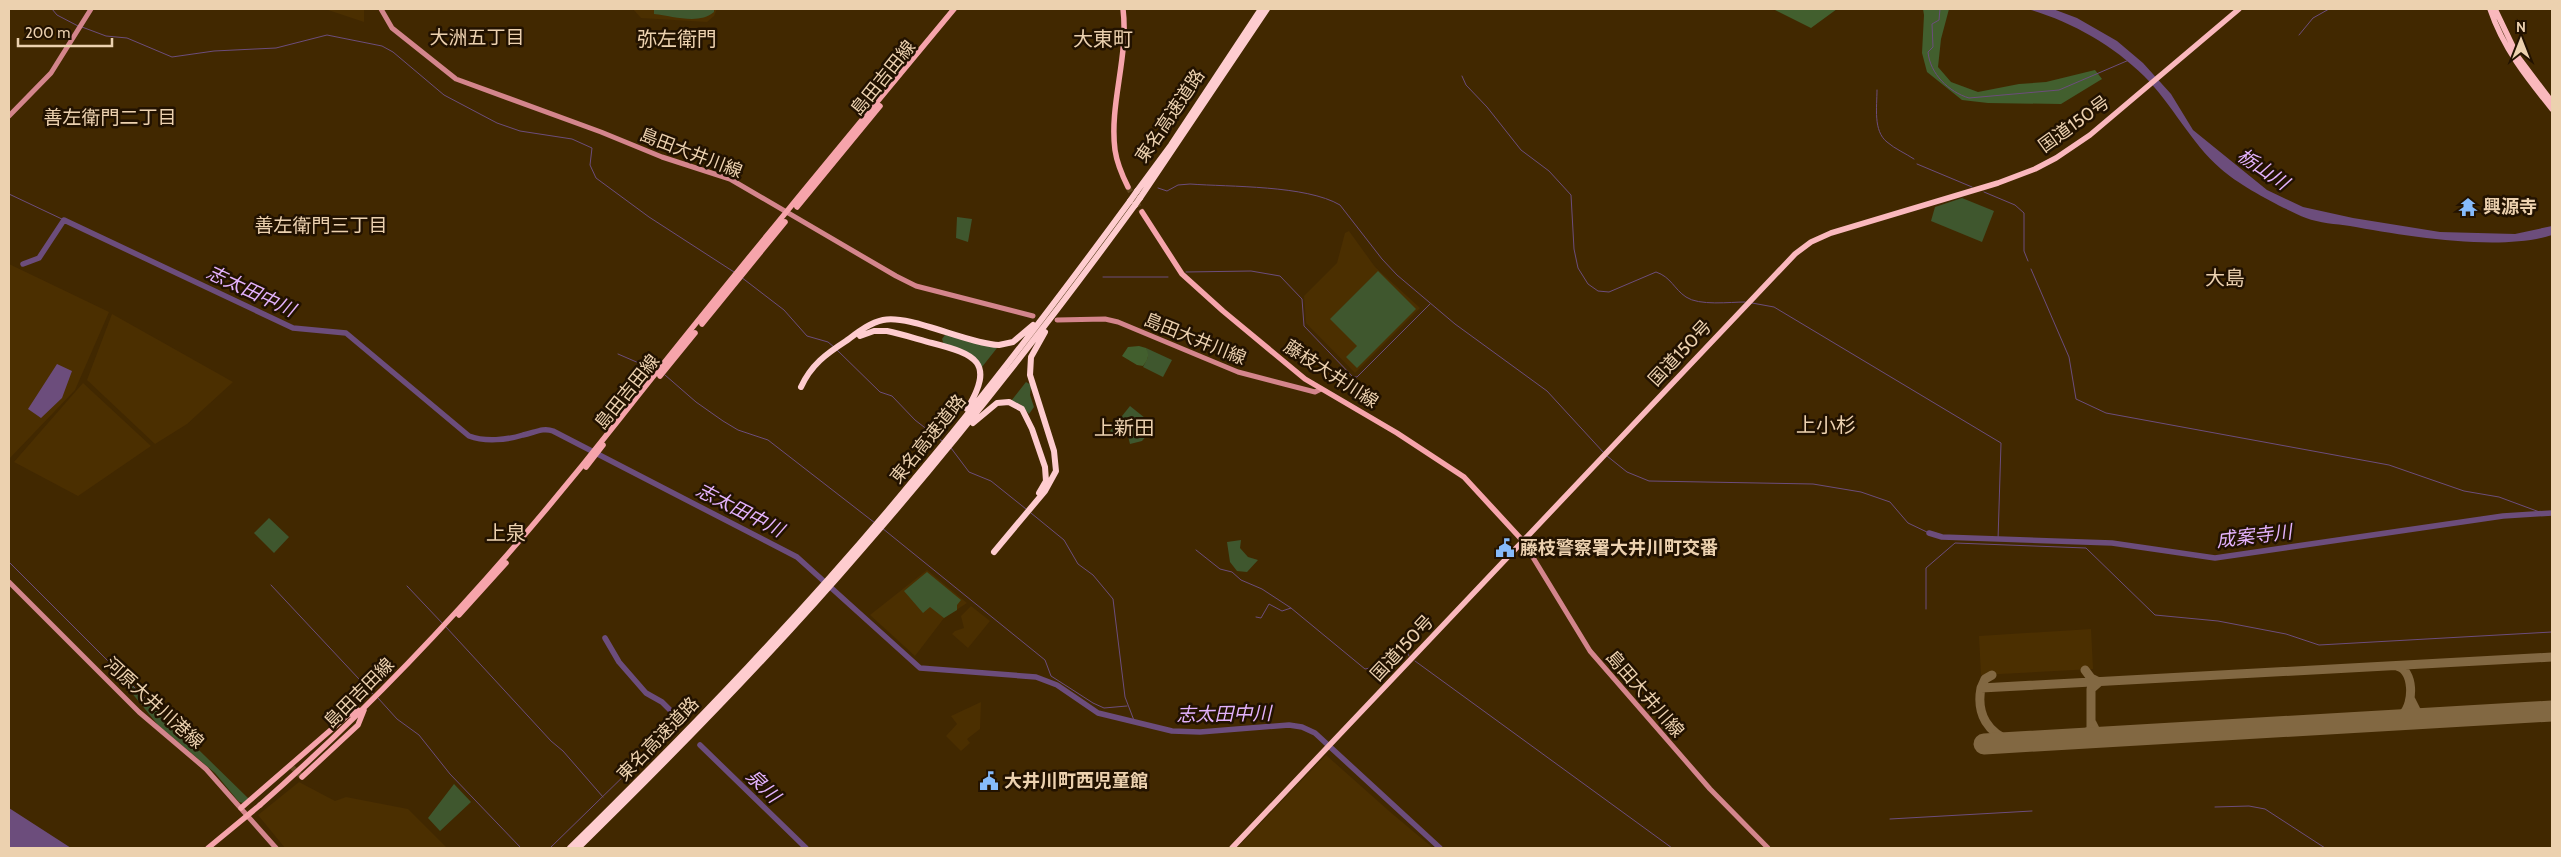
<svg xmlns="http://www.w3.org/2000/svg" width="2561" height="857" font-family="Cabin,'Noto Sans JP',sans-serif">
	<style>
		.built { fill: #4b2f00 }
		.green { fill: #3f572e }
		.forest { fill: #425f2e }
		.water { fill: #6c4d7c }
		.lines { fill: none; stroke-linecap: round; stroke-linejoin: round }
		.stream { stroke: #6c4d7c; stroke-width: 1 }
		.river { stroke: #6c4d7c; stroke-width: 5.5 }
		.taxiway { stroke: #826842; stroke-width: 9 }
		.runway { stroke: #826842; stroke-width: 21 }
		.primary-tunnel { stroke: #5b411a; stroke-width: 5.5; stroke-dasharray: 5.5 3; stroke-linecap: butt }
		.secondary { stroke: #d4858c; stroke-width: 5 }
		.primary { stroke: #f6a4ab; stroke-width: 5.5 }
		.trunk { stroke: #fab8bd; stroke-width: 5.5 }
		.motorway { stroke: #fecccf; stroke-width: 6 }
		.primary-bridge { stroke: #f6a4ab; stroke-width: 5.5 }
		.motorway-bridge { stroke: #fecccf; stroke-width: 6 }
		.labels { text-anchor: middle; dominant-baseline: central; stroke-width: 5; stroke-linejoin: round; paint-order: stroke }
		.street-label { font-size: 18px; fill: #ecd1af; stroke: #221200 }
		.poi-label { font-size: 18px; font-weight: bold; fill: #ecd1af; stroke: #221200; text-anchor: start }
		.neighbourhood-label { font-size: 19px; fill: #ecd1af; stroke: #221200 }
		.water-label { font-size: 19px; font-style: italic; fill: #e3b2fc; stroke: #221200 }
		.quarter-label { font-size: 20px; fill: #ecd1af; stroke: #221200 }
	</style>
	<rect width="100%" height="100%" fill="#412800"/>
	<!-- built -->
	<path class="built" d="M 325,9 L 364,9 L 364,22 Z
		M 633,9 L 717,9 L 714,16 L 707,22 L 641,18 Z
		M 1349,231 L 1375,267 L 1420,308 L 1355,373 L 1306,323 L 1304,296 L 1337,263 L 1345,233 Z
		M 9,264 L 109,312 L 75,390 L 9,459 Z
		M 112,314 L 233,382 L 187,424 L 155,444 L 87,380 Z
		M 83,383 L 151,446 L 78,496 L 14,462 Z
		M 927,570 L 967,603 L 944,618 L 915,656 L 870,615 Z
		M 971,606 L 990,621 L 968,648 L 952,634 L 955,631 L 964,628 L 961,616 Z
		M 2091,629 L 2093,669 L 1981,675 L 1979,636 Z
		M 981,702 L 980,729 L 967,739 L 970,743 L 961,751 L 946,736 L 957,724 L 951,716 Z
		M 1326,755 L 1389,811 L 1433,848 L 1237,848 Z
		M 299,782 L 335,801 L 346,797 L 408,809 L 447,848 L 285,848 L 258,815 Z"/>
	<!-- green -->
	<path class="green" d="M 654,9 L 714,9 L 714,12 C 699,25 673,16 654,14 Z
		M 1962,198 L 1994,211 L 1982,242 L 1931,221 L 1935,207 Z
		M 957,217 L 972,219 L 968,242 L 956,238 Z
		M 1378,271 L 1416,309 L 1357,368 L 1346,357 L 1357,346 L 1330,319 Z
		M 945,335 L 947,335 L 997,348 L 982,367 C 972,352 960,349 944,345 L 942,339 Z
		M 1146,348 L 1172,360 L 1163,377 L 1143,367 L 1148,357 Z
		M 1026,382 L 1031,385 L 1030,395 L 1034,407 L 1029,414 L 1020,404 L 1011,401 Z
		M 1130,406 L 1155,426 L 1142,441 L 1130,444 L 1127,432 L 1113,435 L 1110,431 Z
		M 269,518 L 289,537 L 274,553 L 254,533 Z
		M 1241,540 L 1240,548 L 1248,557 L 1258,560 L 1247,572 L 1237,571 L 1230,562 L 1227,542 Z
		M 927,572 L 961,600 L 957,605 L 957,610 L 944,618 L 930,607 L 923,613 L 904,591 Z
		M 114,667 L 249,799 L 243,803 L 239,802 L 215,773 L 158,725 L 113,670 Z
		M 454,784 L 471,802 L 440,831 L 428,818 Z"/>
	<!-- forest -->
	<path class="forest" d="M 1773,9 L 1837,9 L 1811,28 Z
		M 1923,9 L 1949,9 L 1941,39 L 1938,67 L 1951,82 L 1978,92 L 2019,84 L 2046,82 L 2095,70 L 2102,79 L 2061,104 L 1988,103 L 1962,100 L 1927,72 L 1922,53 L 1924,15 Z
		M 1139,346 L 1146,348 C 1150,356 1148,359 1143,366 L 1137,365 L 1122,356 L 1128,347 Z"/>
	<!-- water -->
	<path class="water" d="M 2028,9 L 2053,9 L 2077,18 L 2117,41 L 2143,63 L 2171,94 L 2193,130 L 2267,190 L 2303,207 L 2353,218 L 2440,232 L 2515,234 L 2552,226 L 2552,235 C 2500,252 2405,236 2350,226 C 2336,224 2319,223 2306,218 C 2282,208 2240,186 2221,169 C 2190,142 2173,105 2144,76 C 2113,45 2070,21 2028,9 Z
		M 57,364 L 72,371 L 62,398 L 41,418 L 28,409 Z
		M 9,808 L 71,848 L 9,848 Z"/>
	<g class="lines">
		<!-- stream -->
		<path class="stream" d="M 52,9 L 57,15 L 78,26
			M 1940,9 L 1939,20 L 1932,24 L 1933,47 L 1928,52 C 1930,74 1949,92 1969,98 L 2059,90 L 2129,60
			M 82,27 L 106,36 L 127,38 L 172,57 L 214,51 L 276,48 L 327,35 L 382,46 L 393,52 L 444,95 L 497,123 L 520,131 L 572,139 L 592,148 L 590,165 L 596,178 L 649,217 L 734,272
			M 2299,35 L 2313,18 L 2329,9
			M 1462,76 L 1466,85 L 1487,107 L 1521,150 L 1549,171 L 1571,195 L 1574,249 L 1578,268 L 1588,284 L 1598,291 L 1609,292 L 1656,272 C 1671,277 1674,289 1686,297 C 1699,306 1730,302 1745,302
			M 1877,90 C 1877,107 1873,131 1887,142 C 1895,149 1905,153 1914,159
			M 1917,164 L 1972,187
			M 1158,188 L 1167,191 L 1178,185 L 1190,184 C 1230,187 1306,185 1340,205 L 1382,259 L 1397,275 L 1455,324 L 1547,391 L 1604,453
			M 1984,192 L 2015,205 L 2024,213 L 2024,251 L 2028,261
			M 9,194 L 64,220
			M 2031,269 L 2069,357 L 2076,399 L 2106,413 L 2389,465 L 2464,491 L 2499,497 L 2545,514
			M 1186,272 L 1251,271 L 1280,276 L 1302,299 L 1304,326 L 1353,377 L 1357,377 L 1430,304
			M 741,277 L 784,310 L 807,336 L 828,342 L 834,347
			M 1103,277 L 1168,277
			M 1752,303 L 1774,307 L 2001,443 L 1998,540
			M 837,350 L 880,392 L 892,396 L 915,420 L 942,441
			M 618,354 L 655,370
			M 665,375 L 696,402 L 723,421 L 738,430 L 768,440 L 875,523
			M 951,448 L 969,472 L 991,481 L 1026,509
			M 1607,456 L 1627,472 L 1649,481 L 1813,484 L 1861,492 L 1890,502 L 1908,523 L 1929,533
			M 1031,513 L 1064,540 L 1078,564 L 1093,575 L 1113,599 L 1125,697 L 1135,723
			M 882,528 L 1045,660 L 1051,676 L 1093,703 L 1104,708 L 1127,706
			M 1196,550 L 1220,569 L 1232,572 L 1241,580 L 1262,589 L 1291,608
			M 9,562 L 109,662
			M 271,585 L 373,694
			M 407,586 L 443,624
			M 1926,609 L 1926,568 L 1955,543 L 2086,548 L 2155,615 L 2218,621 L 2286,634 L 2319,645 L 2552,632
			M 1256,617 L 1261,618 L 1269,604 L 1282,611 L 1291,608 L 1365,669 C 1373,669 1396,652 1405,648 L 1409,656
			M 446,627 L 551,741 L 563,751 L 603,797
			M 1415,661 L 1672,848
			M 114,667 L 173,726
			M 378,698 L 397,719 L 419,735 L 450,774 L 521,848
			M 2215,807 L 2249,806 L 2265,809 L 2325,848
			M 1890,819 L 2032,811
			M 550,848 L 677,724"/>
		<!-- river -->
		<path class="river" d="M 23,264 L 39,258 L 64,220 L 293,328 L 346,333 L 469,436 C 485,442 507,440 523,435 C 534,433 543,427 553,431 L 797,557 L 920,668 L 1036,677 L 1057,685 L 1098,713 L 1172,731 L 1200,732 L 1289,725 L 1302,727 L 1315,733 L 1440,848
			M 1929,533 L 1942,537 L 2112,543 L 2215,558 L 2503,516 L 2552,513
			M 605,638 L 619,662 L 646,693 L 662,702 L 680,720 L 678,725
			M 700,745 L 806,848"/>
		<!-- taxiway -->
		<path class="taxiway" d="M 2085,670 L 2091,678 L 2097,681
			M 1981,688 L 1985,679 L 1992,675
			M 2410,698 L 2417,712 L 2432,718
			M 2384,721 C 2391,720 2398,719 2403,714 C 2414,703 2414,670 2397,666
			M 2092,723 L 2097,733 L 2114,736
			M 2066,739 L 2079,736 L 2091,730 L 2091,689 L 2099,682
			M 2013,742 C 1988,734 1976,714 1981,688 L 2552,657"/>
		<!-- runway -->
		<path class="runway" d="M 1984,744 L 2552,711"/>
		<!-- primary-tunnel -->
		<path class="primary-tunnel" d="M 1128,187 L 1142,212
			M 291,766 L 302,777"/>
		<!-- secondary -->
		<path class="secondary" d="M 381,9 L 392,28 L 456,79 L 601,132 L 662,157 L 730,179 L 896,276 L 916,286 L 1033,316
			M 9,116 L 51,73 L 91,9
			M 1057,320 L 1105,319 L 1118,322 L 1238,372 L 1315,392 L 1321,389
			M 1523,541 L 1590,651 L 1710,789 L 1768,848
			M 9,582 L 139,712 L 206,769 L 276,848"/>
		<!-- primary -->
		<path class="primary" d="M 1123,9 C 1129,57 1109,104 1115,150 C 1117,164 1122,175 1128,187
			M 797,207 L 880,106
			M 1142,212 L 1182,274 L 1223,311 L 1305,379 L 1397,433 L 1464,477 L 1523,541
			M 702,324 L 785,222
			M 660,376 L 695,333
			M 586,467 L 603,445
			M 459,615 L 506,563
			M 302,777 L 358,725 L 364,710
			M 260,805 C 393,688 512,556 621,417 C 730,279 842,144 954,9
			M 241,808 L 348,715 L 358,710"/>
		<!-- trunk -->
		<path class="trunk" d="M 2490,9 C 2503,48 2527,78 2552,109
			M 2495,9 L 2518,57 L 2552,102
			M 1232,848 L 1795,254 L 1811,242 L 1831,233 L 1998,183 L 2035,169 L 2056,158 L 2090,135 L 2239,9"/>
		<!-- motorway -->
		<path class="motorway" d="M 1137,191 L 1171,145 L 1261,9
			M 1140,198 L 1267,9
			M 860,336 L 874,331 L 887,331 C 902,334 917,339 932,343 C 975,354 996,362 967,409
			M 801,387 C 811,365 826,354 846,341 C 857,333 869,323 883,320 C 909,314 968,344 999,345 L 1013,342 L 1033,325
			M 973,423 L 997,403 L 1009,402 L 1022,409 L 1032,429 L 1045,467 L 1046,481 L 1039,493
			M 994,552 L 1045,491 L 1056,471 L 1054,451 L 1030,375 L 1031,357 L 1045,332
			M 570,848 C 691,729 808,608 916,477 C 991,388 1061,295 1130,201
			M 578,848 C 677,751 774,652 864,547 C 960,437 1049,323 1135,205"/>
		<!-- primary-bridge -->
		<path class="primary-bridge" d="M 208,848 L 260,805"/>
		<!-- motorway-bridge -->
		<path class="motorway-bridge" d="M 1130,201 L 1137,191
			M 1135,205 L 1140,198"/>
	</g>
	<!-- icons -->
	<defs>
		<g id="temple-bare" transform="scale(1.5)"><path d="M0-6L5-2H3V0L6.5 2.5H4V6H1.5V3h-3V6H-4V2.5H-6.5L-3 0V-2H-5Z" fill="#86bbfb" stroke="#221200" stroke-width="2.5" paint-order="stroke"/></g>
		<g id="civic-bare" transform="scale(1.5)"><path d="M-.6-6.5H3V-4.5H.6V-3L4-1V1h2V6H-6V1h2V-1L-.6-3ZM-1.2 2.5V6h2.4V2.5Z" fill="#86bbfb" stroke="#221200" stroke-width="2.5" paint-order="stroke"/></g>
	</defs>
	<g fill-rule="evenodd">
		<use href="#temple-bare" x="2468" y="207"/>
		<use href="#civic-bare" x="1505" y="548"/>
		<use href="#civic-bare" x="989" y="781"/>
	</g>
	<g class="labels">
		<!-- street labels -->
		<g class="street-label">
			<text transform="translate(883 78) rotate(-51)">島田吉田線</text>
			<text transform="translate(1170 116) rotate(-56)">東名高速道路</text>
			<text transform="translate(2074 124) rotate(-36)">国道150号</text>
			<text transform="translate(691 153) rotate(21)">島田大井川線</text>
			<text transform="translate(1195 339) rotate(22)">島田大井川線</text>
			<text transform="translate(1680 353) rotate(-47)">国道150号</text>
			<text transform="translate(1331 374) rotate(33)">藤枝大井川線</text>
			<text transform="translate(627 392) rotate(-51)">島田吉田線</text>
			<text transform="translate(928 439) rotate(-51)">東名高速道路</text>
			<text transform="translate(1402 648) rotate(-47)">国道150号</text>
			<text transform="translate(359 693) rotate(-45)">島田吉田線</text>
			<text transform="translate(1645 694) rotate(49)">島田大井川線</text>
			<text transform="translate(154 703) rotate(42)">河原大井川港線</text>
			<text transform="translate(658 739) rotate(-46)">東名高速道路</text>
		</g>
		<!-- poi labels -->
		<g class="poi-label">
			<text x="2483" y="207">興源寺</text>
			<text x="1520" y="548">藤枝警察署大井川町交番</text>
			<text x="1004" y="781">大井川町西児童館</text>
		</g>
		<!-- neighbourhood labels -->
		<g class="neighbourhood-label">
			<text x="477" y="37">大洲五丁目</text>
			<text x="110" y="117">善左衛門二丁目</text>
			<text x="321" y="225">善左衛門三丁目</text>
		</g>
		<!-- water labels -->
		<g class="water-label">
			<text transform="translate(2263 169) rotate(34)">栃山川</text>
			<text transform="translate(251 291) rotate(25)">志太田中川</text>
			<text transform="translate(740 510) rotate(27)">志太田中川</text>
			<text transform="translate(2254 536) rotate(-7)">成案寺川</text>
			<text transform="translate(1224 714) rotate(-1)">志太田中川</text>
			<text transform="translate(763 786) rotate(44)">泉川</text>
		</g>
		<!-- quarter labels -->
		<g class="quarter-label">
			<text x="677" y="39">弥左衛門</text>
			<text x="1103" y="39">大東町</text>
			<text x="2225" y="278">大島</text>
			<text x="1826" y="425">上小杉</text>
			<text x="1124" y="428">上新田</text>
			<text x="506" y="533">上泉</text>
		</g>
	</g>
	<!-- border -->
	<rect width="2561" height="857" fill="none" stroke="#ecd1af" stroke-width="20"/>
	<!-- north arrow -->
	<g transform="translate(2521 40)" stroke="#221200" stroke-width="4" paint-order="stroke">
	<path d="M0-4L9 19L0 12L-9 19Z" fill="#ecd1af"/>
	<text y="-8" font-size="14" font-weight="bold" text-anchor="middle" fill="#ecd1af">N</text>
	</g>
	<!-- scale -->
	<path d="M18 38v8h94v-8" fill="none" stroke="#ecd1af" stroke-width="2.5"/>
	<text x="25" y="38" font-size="15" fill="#ecd1af" stroke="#221200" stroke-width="4" paint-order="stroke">200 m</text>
</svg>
